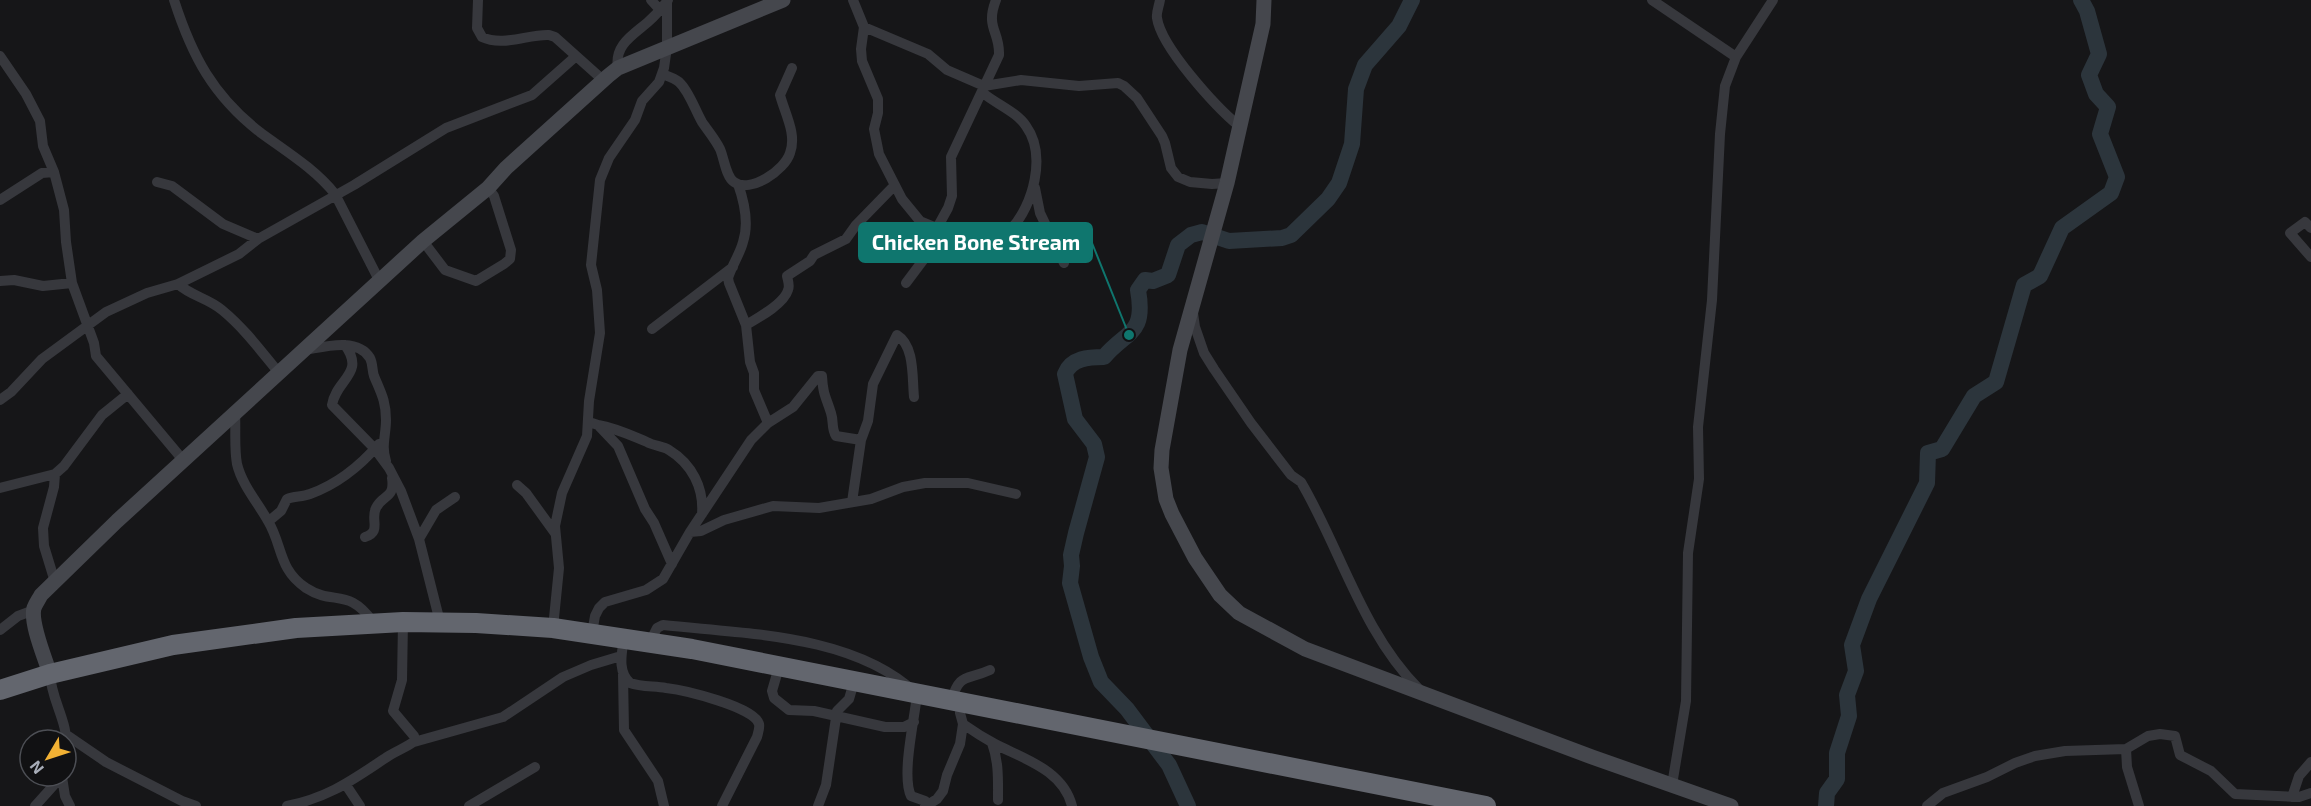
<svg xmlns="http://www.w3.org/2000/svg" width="2311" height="806" font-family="'Exo 2',sans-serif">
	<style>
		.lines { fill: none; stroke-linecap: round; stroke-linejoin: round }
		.river { stroke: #2c353c; stroke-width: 16 }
		.street { stroke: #37383d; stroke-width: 10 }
		.secondary { stroke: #45474d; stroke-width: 15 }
		.highway { stroke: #63666e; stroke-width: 20 }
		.leader { fill: none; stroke: #0f766e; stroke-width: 2 }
		.callout-dot { fill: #0f766e; stroke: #111113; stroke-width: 2 }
		.callout { fill: #0f766e; stroke: #0f766e; stroke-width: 2 }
		.callout-label { font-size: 21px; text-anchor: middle; font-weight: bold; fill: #fff }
	</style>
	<rect width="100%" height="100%" fill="#161618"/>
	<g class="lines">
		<!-- river -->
		<path class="river" d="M 1188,806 L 1169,765 L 1127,709 L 1101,682 L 1091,657 L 1070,583 L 1072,566 L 1071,555 L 1076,533 L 1097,457 L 1094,444 L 1075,419 L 1065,374 C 1071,358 1089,357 1104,357 C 1127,330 1146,335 1138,290 L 1145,280 L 1153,281 L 1168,275 L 1178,245 L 1191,235 L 1202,232 L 1229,241 L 1282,238 L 1291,235 L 1328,199 L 1339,183 L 1352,144 L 1356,89 L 1365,65 L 1399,26 L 1412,0
			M 1826,806 L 1827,793 L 1837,779 L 1837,753 L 1849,716 L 1847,695 L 1856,671 L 1852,645 L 1869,599 L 1927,483 L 1928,453 L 1942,449 L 1974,396 L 1996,382 L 2024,285 L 2040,276 L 2062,228 L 2111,193 L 2117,177 L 2100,134 L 2108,107 L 2096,94 L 2089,75 L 2099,54 L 2087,11 L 2081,0"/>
		<!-- street -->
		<path class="street" d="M 174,0 C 192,56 213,96 261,133 C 287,152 315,169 335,194 L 380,282
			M 478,0 L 477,28 L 482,37 C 503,47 528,34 549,35 L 555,37 L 603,80
			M 651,0 L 660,10
			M 853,0 L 864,27 L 928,54 L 947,70 L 984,86 L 1021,80 L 1079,86 L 1118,83 L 1124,86 L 1137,98 L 1162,136 L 1165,143 L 1171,168 L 1178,177 L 1190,182 L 1212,184 L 1227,183
			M 1160,0 C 1159,6 1156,13 1157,18 C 1161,47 1216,107 1239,126
			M 1652,0 L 1736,57
			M 864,27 L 861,49 L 862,61 L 878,99 L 878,113 L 874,129 L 879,154 L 902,199 L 920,221 L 937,228
			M 0,56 L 26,94 L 40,121 L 43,146 L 54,172 L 64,210 L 66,242 L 72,283 L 94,343 L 96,356 L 183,460
			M 618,68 C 614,45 633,35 648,22 C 656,15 662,8 668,0
			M 662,74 C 667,76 674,78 679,82 C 689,91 695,110 702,122 C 708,131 715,139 720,149 C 724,158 726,177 734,182 C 750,194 785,170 790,153 C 797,134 785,114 780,95 L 792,68
			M 983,93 C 996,104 1017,112 1026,126 C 1047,155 1033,206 1011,229
			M 157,182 L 172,186 L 223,224 L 258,239
			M 738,184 C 744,201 749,224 743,242 C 740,254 732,265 728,278 L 729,283 L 746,325 L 750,362 L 754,373 L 754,390 L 768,423
			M 1035,188 L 1040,213 L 1064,263
			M 0,200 L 42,173 L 54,172
			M 2311,228 L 2305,222 L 2290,233 L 2311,257
			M 423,241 L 445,270 L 476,281 L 504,264 L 510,259 L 511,250 L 494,196 L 488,188
			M 0,281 L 14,280 L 43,286 L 72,283
			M 906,283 L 924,259 L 937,228 L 948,208 L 952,196 L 951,157 L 999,55 C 1000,31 985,28 996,0
			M 178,284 C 191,296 208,298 222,310 C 244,328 261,351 279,373
			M 1193,313 L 1195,327 L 1204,353 L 1214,369 L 1251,423 L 1291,475 L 1301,482 C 1341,550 1362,632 1419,689
			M 746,325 C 758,318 784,304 788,290 C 790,286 788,281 787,276 L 810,261 L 814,255 L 846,239 L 856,225 L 894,186
			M 652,329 L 733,267
			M 345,345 C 366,374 336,379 332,405 L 375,449 L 389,468 L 401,491 L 419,539 L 440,622
			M 305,350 C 324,347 357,337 370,358 C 373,364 372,370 374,376 C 381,393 386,401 386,420 C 386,435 381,446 386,461
			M 0,400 L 11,392 L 42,359 L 106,312 L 147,293 L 178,284 L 239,254 L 258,239 L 354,185 L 446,128 L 532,95 L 575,57
			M 235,413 C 236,429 234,448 237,464 C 242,485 258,503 268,521 C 283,546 278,569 306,588 C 334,606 348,587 373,622
			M 589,422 L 598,425 L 618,446 L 645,509 L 654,523 L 672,564
			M 598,425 C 616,428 630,435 647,442 C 654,446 663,446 669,450 C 692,464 704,488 702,514
			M 55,474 L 54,487 L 43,528 L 44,546 L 55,582
			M 517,485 L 526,493 L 555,533
			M 0,488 L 55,474 L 64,466 L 102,415 L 128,394
			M 852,502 L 861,440 L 868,421 L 873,384 L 897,335 C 915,346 912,378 914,397
			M 269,521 L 281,511 L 287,499 C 294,496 302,497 310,494 C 338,484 360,466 379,444
			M 690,532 L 701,531 L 724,520 L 773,506 L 819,508 L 871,499 L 903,487 L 925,483 L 968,483 L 1016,494
			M 365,537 C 382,532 370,519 376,508 C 383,494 395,499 392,478
			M 419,539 L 436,510 L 455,497
			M 553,628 L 559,568 L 555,526 L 562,493 L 587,436 L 589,401 L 600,333 L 597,290 L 591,265 L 600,180 L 609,158 L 635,120 L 642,101 L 659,82 L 664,68 L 667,47 L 667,1
			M 0,630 L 18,616 L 34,610
			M 592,633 L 595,616 L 599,608 L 605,602 L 646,590 L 663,579 L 690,532 L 751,440 L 768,423 L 793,407 L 818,376 L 822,376 C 823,395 826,397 831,413 C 834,422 831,428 836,436 L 861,440
			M 624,637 C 622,653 617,671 630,683 C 641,687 654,686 666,688 C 684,690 755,707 759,724 C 760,728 758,733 757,737 L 722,806
			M 650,642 L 657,628 L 663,625 C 745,634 854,634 917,694 C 915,718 901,775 911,796 L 925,801 L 925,806
			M 779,667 L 772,691 L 774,698 L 789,710 L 814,711 L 885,727 L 904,727 L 914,722
			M 50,674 C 51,700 69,723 66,748
			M 623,674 L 624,730 L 658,781 L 664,806
			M 951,701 C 960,672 966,681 990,670
			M 963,724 C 973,731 984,738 995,744 C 1024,759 1063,770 1072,806
			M 68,736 L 106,762 L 182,801 L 196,806
			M 414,742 L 503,717 L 563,677 L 591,665 L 621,656
			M 992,743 C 999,762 998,781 998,800
			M 2126,749 L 2127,767 L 2139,806
			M 62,777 L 65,796 L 70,806
			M 346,785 L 360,806
			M 1672,785 L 1686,701 L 1688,553 L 1699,479 L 1698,427 L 1712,300 L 1720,134 L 1725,86 L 1736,57 L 1773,0
			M 2292,797 L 2299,776 L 2311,762
			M 35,806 L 62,776
			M 287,806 C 330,797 352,780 387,757 C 396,751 407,747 415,741 L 414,736 L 393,711 L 402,680 L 403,622
			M 469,806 L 535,767
			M 818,806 L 826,785 L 837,711 L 849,699 L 854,682
			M 926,806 L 937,799 L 943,791 L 947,775 L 960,744 L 963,724 L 960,713 L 961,703
			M 1927,806 L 1943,793 L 1987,777 L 2015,763 L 2035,756 L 2065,751 L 2126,749 L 2148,736 L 2160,734 L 2175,736 L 2180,755 L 2211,771 L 2235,794 L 2299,797 L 2311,793"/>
		<!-- secondary -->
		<path class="secondary" d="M 1264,0 L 1263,24 L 1227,183 L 1180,350 L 1162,450 L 1161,468 L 1166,499 L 1172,514 L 1195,558 L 1220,595 L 1239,613 L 1305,649 L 1592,757 L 1731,806
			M 50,674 C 45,658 30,623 34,608 C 36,603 39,599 41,595 L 117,521 L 423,241 L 488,188 L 506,168 L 608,76 L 618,68 L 783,0"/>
		<!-- highway -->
		<path class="highway" d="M 0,690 L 50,674 L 173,645 L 296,628 L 403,622 L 476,623 L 553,628 L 692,649 L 1486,806"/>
	</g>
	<!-- callouts -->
	<path class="leader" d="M1129 335L1092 243"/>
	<circle class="callout-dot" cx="1129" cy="335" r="6"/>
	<rect class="callout" x="859" y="223" width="233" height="39" rx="6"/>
	<g class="callout-label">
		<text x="976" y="250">Chicken Bone Stream</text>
	</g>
	<!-- north arrow -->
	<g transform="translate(48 758) rotate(231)"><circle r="28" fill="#111113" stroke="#4d4f55" stroke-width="1.5"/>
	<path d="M0-4.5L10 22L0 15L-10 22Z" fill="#f2b134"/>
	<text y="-9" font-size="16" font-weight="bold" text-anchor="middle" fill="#a8adb8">N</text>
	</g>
</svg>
